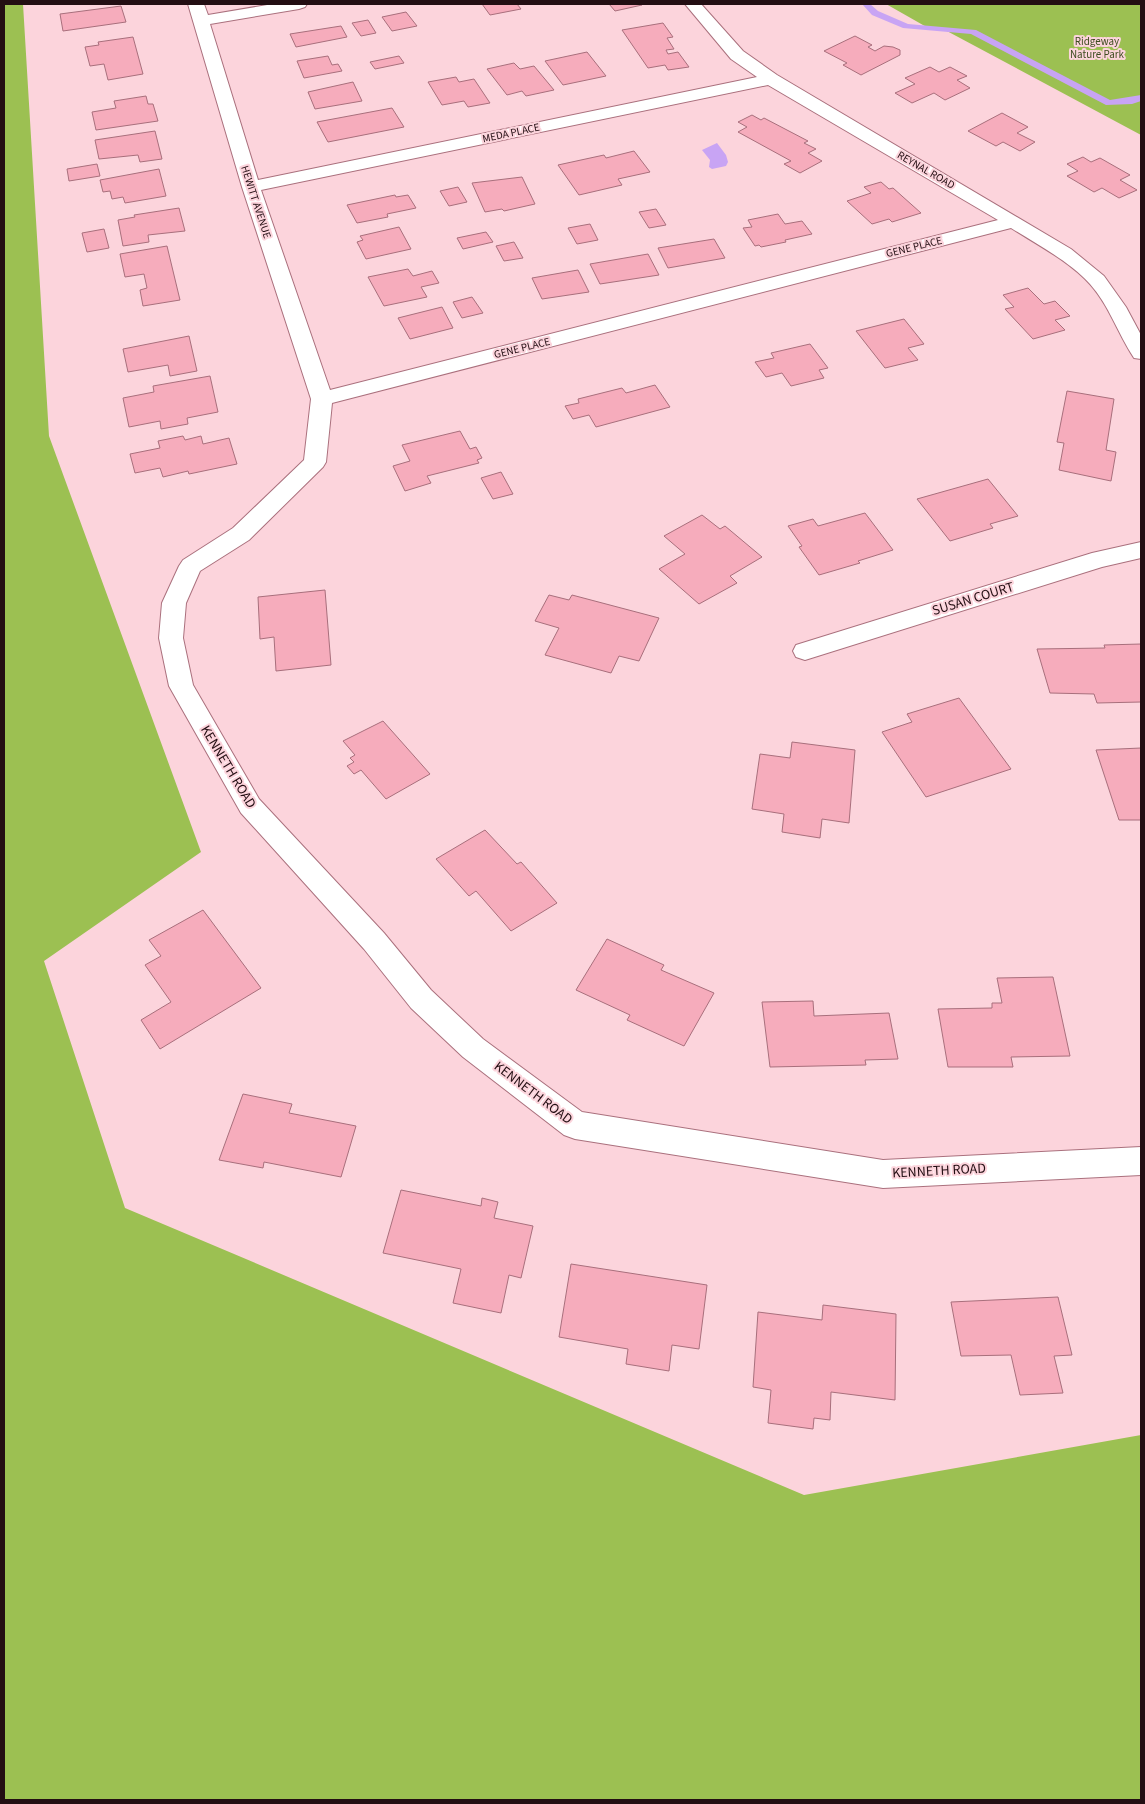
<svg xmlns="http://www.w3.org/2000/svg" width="1145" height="1804" font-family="'Source Sans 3',sans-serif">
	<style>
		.green { fill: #9cc052 }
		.water { fill: #c8a4f4 }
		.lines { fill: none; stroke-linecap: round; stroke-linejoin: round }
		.stream { fill: #c8a4f4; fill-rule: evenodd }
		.building { fill: #f6acbc; stroke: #a86f7c }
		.street-casing { stroke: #aa707d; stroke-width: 2 }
		.street { fill: #fff; fill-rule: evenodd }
		.labels { text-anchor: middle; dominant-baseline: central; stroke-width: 4; stroke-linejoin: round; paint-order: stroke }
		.far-park-label { font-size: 11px; fill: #3e4d20; stroke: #fcd4dc }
		.far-street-label { font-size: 11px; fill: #230e13; stroke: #fcd4dc }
		.street-label { font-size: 14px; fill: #230e13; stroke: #fcd4dc }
	</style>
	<rect width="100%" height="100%" fill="#fcd4dc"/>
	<!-- green -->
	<path class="green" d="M 4,4 L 23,4 L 49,436 L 201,852 L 44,961 L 125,1208 L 804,1495 L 1141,1435 L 1141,1800 L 4,1800 Z
		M 886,4 L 1141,4 L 1141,135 L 945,30 L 930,29 Z"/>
	<!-- water -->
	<path class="water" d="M 717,143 L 726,155 L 728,162 L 726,166 L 712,169 L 709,167 L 710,160 L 702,150 Z"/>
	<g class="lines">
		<!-- stream -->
		<path class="stream" d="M 862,4 L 870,4 L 878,11 L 908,24 L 976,30 L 1110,100 L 1141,95 L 1141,101 L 1132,104 L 1106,105 L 971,34 L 903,28 L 872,15 Z"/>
	</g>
	<!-- building -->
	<path class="building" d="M 482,4 L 517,4 L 521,9 L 490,15 Z
		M 609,4 L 640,4 L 642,5 L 615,11 Z
		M 121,6 L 126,22 L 63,31 L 60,14 Z
		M 406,12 L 417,26 L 392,31 L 382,17 Z
		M 368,20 L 376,33 L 361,36 L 352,23 Z
		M 663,23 L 673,37 L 667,38 L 674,49 L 666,50 L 668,54 L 678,52 L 689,67 L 668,70 L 665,65 L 648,68 L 622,30 Z
		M 341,26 L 347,37 L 296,47 L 290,34 Z
		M 855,36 L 872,45 L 868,47 L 875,51 L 884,46 L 893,47 L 900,50 L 900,55 L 861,75 L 843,65 L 847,63 L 824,51 Z
		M 133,37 L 143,74 L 108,80 L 104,64 L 90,66 L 85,47 L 99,45 L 98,42 Z
		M 587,52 L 606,76 L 563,85 L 545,61 Z
		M 328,56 L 332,65 L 338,64 L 342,71 L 304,78 L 297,61 Z
		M 399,56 L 404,63 L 375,69 L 370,62 Z
		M 514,63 L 520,69 L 534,66 L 554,90 L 526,96 L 522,91 L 507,95 L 487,69 Z
		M 930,67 L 939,72 L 950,67 L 967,76 L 957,80 L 970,88 L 945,100 L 934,93 L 912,103 L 895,93 L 915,84 L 905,78 Z
		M 456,77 L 459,82 L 474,79 L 490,103 L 468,107 L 464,101 L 442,105 L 428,82 Z
		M 353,82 L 362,101 L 315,109 L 308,92 Z
		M 146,96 L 148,104 L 153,104 L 158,121 L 96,130 L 92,112 L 116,108 L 114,101 Z
		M 392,108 L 404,127 L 328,142 L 317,122 Z
		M 1002,113 L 1028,127 L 1017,133 L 1035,142 L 1020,151 L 1003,142 L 996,146 L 968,131 Z
		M 752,115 L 761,120 L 764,118 L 808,141 L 804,143 L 816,149 L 808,153 L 822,161 L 800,173 L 784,164 L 791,161 L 738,132 L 747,127 L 738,122 Z
		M 155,131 L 162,159 L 140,162 L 138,155 L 99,159 L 95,140 Z
		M 634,151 L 650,172 L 618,179 L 622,185 L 579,195 L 558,165 L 604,155 L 606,158 Z
		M 1083,157 L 1091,162 L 1100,158 L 1130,175 L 1120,180 L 1137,190 L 1119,198 L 1102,188 L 1094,192 L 1067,176 L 1078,171 L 1067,164 Z
		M 97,164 L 100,176 L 69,181 L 67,169 Z
		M 159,169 L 166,196 L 125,203 L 123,197 L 112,199 L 110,191 L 103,192 L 100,180 Z
		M 522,177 L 535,204 L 504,211 L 502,209 L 485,212 L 472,183 Z
		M 881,182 L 889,189 L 893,188 L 921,213 L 892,222 L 889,219 L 872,224 L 847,201 L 871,193 L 864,187 Z
		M 458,187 L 467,202 L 449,206 L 440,191 Z
		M 395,195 L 396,197 L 408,195 L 416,208 L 387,214 L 388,217 L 357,223 L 347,205 Z
		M 179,208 L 185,231 L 148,235 L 149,242 L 123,246 L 118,220 L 135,217 L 134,215 Z
		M 656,209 L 666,225 L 649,228 L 639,212 Z
		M 778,214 L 785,224 L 802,221 L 812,234 L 785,240 L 786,242 L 761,247 L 759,245 L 755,246 L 743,228 L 752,227 L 748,220 Z
		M 590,224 L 598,240 L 577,244 L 568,228 Z
		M 399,227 L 411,249 L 366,259 L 357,242 L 363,240 L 360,236 Z
		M 104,229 L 109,248 L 87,252 L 82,233 Z
		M 486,232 L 493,242 L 463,249 L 457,238 Z
		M 714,239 L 725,258 L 668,268 L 658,248 Z
		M 514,242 L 523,258 L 504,261 L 496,246 Z
		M 167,246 L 180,300 L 143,306 L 140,290 L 147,288 L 144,274 L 125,277 L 120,254 Z
		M 648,254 L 659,275 L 600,284 L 590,264 Z
		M 408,269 L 413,276 L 432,271 L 439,283 L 421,287 L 427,297 L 384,306 L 368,277 Z
		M 578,270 L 589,292 L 542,299 L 532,278 Z
		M 1028,288 L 1044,304 L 1055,301 L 1070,316 L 1055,320 L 1065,330 L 1033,339 L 1005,309 L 1014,307 L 1003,295 Z
		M 472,297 L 483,313 L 462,318 L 453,302 Z
		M 442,307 L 453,328 L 410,339 L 398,318 Z
		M 904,319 L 924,344 L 908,348 L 918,360 L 885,368 L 856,331 Z
		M 189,336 L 197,371 L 170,376 L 168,365 L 128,372 L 123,349 Z
		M 810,344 L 828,368 L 819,370 L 824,378 L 791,386 L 782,373 L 766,377 L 755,362 L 774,358 L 771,353 Z
		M 210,376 L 218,412 L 187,418 L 188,424 L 161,429 L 160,421 L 129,427 L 123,398 L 154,392 L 153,386 Z
		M 655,385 L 670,407 L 596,427 L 589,415 L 573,419 L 565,406 L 579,403 L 578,399 L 622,388 L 626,393 Z
		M 1067,391 L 1114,399 L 1106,450 L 1116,452 L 1111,481 L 1059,470 L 1064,443 L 1057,442 Z
		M 460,431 L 470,449 L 476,447 L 482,458 L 477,460 L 479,463 L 427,476 L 431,483 L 405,491 L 393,466 L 410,461 L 402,445 Z
		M 183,436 L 185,440 L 201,436 L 203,444 L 229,438 L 237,464 L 189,474 L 188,471 L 163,477 L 160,468 L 135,473 L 130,454 L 160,448 L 158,441 Z
		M 501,472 L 513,494 L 493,499 L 481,478 Z
		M 988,479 L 1018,516 L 990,524 L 993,528 L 950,541 L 917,499 Z
		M 865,513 L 893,550 L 858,561 L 860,563 L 819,575 L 799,547 L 802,546 L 788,526 L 813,519 L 818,526 Z
		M 702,515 L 720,529 L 725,526 L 762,557 L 730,576 L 737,583 L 699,604 L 659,569 L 685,554 L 664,536 Z
		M 325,590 L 331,665 L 276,671 L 274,637 L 260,639 L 258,597 Z
		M 549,595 L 569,600 L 572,595 L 659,618 L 639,661 L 619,656 L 611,673 L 545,655 L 559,628 L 535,621 Z
		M 1141,644 L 1141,702 L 1097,703 L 1094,694 L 1050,693 L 1037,649 L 1105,648 L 1104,645 Z
		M 959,698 L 1011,769 L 926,797 L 882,732 L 912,722 L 907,714 Z
		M 383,721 L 430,774 L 386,799 L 361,770 L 354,774 L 347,766 L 354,762 L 350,758 L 355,755 L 343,741 Z
		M 792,742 L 855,750 L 849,823 L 822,819 L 820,838 L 782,832 L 784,814 L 752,809 L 760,754 L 790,758 Z
		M 1141,748 L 1141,820 L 1119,820 L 1096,750 Z
		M 485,830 L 517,864 L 521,862 L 557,903 L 511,931 L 476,891 L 469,896 L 436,859 Z
		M 203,910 L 261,988 L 160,1049 L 141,1020 L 171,1002 L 145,965 L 161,956 L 149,940 Z
		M 607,939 L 664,965 L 661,970 L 714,993 L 684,1046 L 627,1020 L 630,1015 L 576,990 Z
		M 1053,977 L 1070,1056 L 1011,1057 L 1013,1067 L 948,1067 L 938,1009 L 992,1008 L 992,1003 L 1002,1003 L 997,978 Z
		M 813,1001 L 814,1016 L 889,1013 L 898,1059 L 865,1060 L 866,1065 L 770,1067 L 762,1002 Z
		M 243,1094 L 292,1104 L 289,1113 L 356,1126 L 341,1177 L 264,1162 L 263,1168 L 219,1160 Z
		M 401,1190 L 481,1206 L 482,1198 L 498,1202 L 494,1218 L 533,1226 L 521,1278 L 509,1275 L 501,1313 L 453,1303 L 461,1269 L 383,1253 Z
		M 571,1264 L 707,1285 L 699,1349 L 672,1345 L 669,1371 L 626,1364 L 628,1349 L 559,1337 Z
		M 1058,1297 L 1072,1355 L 1054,1356 L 1063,1393 L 1020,1395 L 1011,1355 L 961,1356 L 951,1302 Z
		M 823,1305 L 896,1314 L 895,1400 L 831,1392 L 830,1420 L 814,1418 L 813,1429 L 768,1423 L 771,1390 L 753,1387 L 758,1312 L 822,1320 Z"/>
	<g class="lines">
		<!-- street casing -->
		<g class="street-casing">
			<path id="street" d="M 188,4 L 204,4 L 208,15 L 273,4 L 307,4 L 305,7 L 299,9 L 210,24 L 258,180 L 757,77 L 731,59 L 685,4 L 701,4 L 743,51 L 777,75 L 1071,249 L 1104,276 L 1126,307 L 1141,335 L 1141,359 L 1134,358 C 1118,334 1109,305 1090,284 C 1069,261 1038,245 1011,228 L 332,403 L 326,462 L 323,467 L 249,540 L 200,571 L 186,603 L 183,638 L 193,685 L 259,799 L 384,933 L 431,990 L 483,1039 L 582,1112 L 883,1160 L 1141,1147 L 1141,1175 L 883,1188 L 575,1139 L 564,1135 L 463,1057 L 411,1008 L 364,949 L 241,813 L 169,686 L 159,638 L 162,603 L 179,566 L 183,560 L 233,528 L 304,460 L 311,399 L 242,187 ZM 768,85 L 998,220 L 330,390 L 261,190 Z
				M 1141,542 L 1141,558 L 1102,567 L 805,660 L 796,657 L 793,651 L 796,645 L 1092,553 Z"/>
		</g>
		<!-- street -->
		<use href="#street" class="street"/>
	</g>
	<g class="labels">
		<!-- far-park labels -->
		<g class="far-park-label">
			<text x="1097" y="41">Ridgeway<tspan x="1097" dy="13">Nature Park</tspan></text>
		</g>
		<!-- far-street labels -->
		<g class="far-street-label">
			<text transform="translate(511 133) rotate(-12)">MEDA PLACE</text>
			<text transform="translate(926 170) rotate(30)">REYNAL ROAD</text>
			<text transform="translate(256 202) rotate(72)">HEWITT AVENUE</text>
			<text transform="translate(914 247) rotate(-14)">GENE PLACE</text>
			<text transform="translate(522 348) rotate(-14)">GENE PLACE</text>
		</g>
		<!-- street labels -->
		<g class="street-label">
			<text transform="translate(973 599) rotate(-17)">SUSAN COURT</text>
			<text transform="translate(228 767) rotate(59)">KENNETH ROAD</text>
			<text transform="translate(533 1093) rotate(37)">KENNETH ROAD</text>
			<text transform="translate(939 1171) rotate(-3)">KENNETH ROAD</text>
		</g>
	</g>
	<!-- border -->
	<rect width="1145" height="1804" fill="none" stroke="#230e13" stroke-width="10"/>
</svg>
